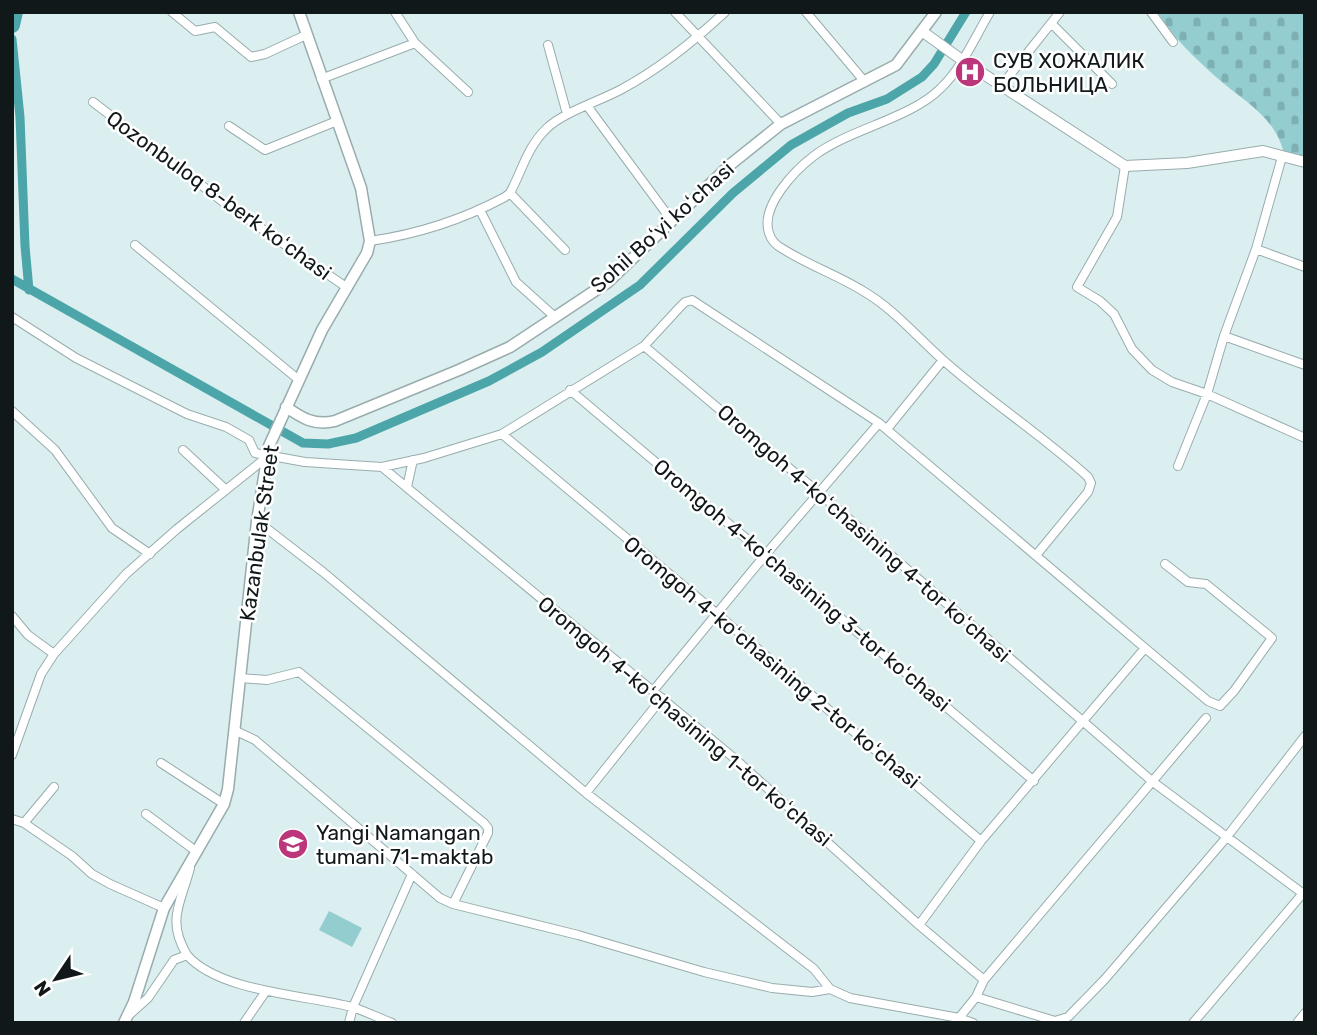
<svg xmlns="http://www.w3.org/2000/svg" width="1317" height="1035" font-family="Rubik,sans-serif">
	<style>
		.cemetery { fill: url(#cemetery-stones) }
		.pitch { fill: #93cdd0 }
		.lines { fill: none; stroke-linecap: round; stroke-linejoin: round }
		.canal { stroke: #4ca5a9; stroke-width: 9 }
		.river { stroke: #4ca5a9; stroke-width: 16 }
		.minor-casing { stroke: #99acad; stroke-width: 10 }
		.tertiary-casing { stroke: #99acad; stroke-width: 12 }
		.secondary-casing { stroke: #99acad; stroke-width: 13 }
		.minor { stroke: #fff; stroke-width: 8 }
		.tertiary { stroke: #fff; stroke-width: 10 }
		.secondary { stroke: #fff; stroke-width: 10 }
		.labels { text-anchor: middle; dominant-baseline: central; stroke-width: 5; stroke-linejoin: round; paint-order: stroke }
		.poi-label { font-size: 21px; fill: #111819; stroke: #fff; text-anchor: start }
		.street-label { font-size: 21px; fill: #111819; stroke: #fff }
	</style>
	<defs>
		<pattern id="cemetery-stones" width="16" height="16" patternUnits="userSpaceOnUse" patternTransform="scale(1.75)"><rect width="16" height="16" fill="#93cdd0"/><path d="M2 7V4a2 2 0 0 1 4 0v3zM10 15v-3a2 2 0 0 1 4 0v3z" fill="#7eafb2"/></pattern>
	</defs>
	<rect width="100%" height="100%" fill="#dbeff0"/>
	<!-- cemetery -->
	<path class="cemetery" d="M 1158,12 L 1305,12 L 1305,158 L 1284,153 C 1274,115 1243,101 1216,77 C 1195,58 1172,37 1158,12 Z"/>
	<!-- pitch -->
	<path class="pitch" d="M 329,911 L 362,928 L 352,947 L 319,930 Z"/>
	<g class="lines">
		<!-- canal -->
		<path class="canal" d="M 12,39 L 20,117 L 25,246 L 29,290
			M 12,279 L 303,443 L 328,444 L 356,438 L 489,381 L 542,352 L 640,285 L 733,193 L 791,145 L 848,113 L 887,99 L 922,77 L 934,64 L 966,12"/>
		<!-- river -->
		<path class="river" d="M 12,25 L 15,12"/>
		<!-- minor casing -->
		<g class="minor-casing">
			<path id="minor" d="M 172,12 L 195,31 L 215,27 L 251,57 L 265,54 L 306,35
				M 395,12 L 415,43 L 468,92
				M 675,12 L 781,124
				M 806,12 L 865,82
				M 990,12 C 975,37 962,68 941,88 C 910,119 852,128 815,155 C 795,170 760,206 769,233 C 771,240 777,246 783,249 C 808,265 837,275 863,291 C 894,309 916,336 943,360 C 989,401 1042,435 1088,477 L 1091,483 L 1088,492 L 1037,554
				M 1151,12 L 1173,42
				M 1052,24 L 1112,84
				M 548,45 L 567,114
				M 321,79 L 415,43
				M 1002,85 L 1060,12
				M 93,102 L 226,204 L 346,287
				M 588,107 L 672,221
				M 229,126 L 265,150 L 337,121
				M 1282,157 L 1256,249 L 1305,267
				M 1125,166 L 1117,217 L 1077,287 L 1100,301 L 1114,314 L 1132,349 L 1152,370 L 1172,382 L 1207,394 L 1305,438
				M 510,193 L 565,250
				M 480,210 L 516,282 L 555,317
				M 370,241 C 419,234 462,220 505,197 L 510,193 C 522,171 527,147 547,128 C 564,112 600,101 622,89 C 659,69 694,41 725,12
				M 135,245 L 299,380
				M 12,317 L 76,358 L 187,414 L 226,427 L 249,440 L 255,453 L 305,462 L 382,467 L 424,458 L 502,434 L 644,346 L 679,308 L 685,302 L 692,300 L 879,423 L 1145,648 L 981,841 L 716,613 L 502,434
				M 1224,336 L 1256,249
				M 644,346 L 819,493 L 1153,782 L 1305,895
				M 570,390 L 1034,781
				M 12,411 L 55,450 L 112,528 L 150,554
				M 887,429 L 943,360
				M 183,450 L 226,490
				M 1178,466 L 1207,394 L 1224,336 L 1305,365
				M 382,467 L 734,758 L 919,925 L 984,980
				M 407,487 L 413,460
				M 257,521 L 323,572 L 586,793 L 814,969 L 830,989 L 850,998 L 959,1018 L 973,1023
				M 12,616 L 28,635 L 54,654
				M 1145,648 L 1208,701 L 1220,706 L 1234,691 L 1272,638 L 1206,584 L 1188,582 L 1165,564
				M 240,678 L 267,680 L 299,672 L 484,823 L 488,828 L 488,833 L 453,904
				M 653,691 L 766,554 L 879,423
				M 236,731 L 255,740 L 440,898 L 453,904 L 578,935 L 704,972 L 772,988 L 812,992 L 830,989
				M 12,755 L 41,674 L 54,654 L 126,574 L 177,529 L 267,457
				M 161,763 L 224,804
				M 586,793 L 662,698
				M 146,814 L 197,852
				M 12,819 L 24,823 L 72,856 L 92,874 L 110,884 L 164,908
				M 24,823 L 54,787
				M 919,925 L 981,841
				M 187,955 C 166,920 181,903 190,868
				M 976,997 L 1055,1021 L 1068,1017 L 1105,979 L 1226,838 L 1305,736
				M 129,1015 L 148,998 L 174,960 L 187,955 C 219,992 306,995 352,1007 C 365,1011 379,1018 392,1023
				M 959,1018 L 976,997 L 984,980 L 1206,718
				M 244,1023 L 266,991
				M 349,1023 L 353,1007 L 412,874
				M 1193,1023 L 1304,892
				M 1297,1023 L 1305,1013"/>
		</g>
		<!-- tertiary casing -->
		<g class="tertiary-casing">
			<path id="tertiary" d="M 923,32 L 962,60 L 1125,166 L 1187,163 L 1263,151 L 1305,162"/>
		</g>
		<!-- secondary casing -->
		<g class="secondary-casing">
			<path id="secondary" d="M 286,407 C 302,418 314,426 335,421 L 459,370 L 510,347 L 608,282 L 731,164 L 781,124 L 896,65 L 936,12
				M 124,1023 L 134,1002 L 164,908 L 224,804 L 228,789 L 257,521 L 269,446 L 322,330 L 367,253 L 370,241 L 361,188 L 299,12"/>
		</g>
		<!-- minor -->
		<use href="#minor" class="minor"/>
		<!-- tertiary -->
		<use href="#tertiary" class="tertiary"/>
		<!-- secondary -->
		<use href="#secondary" class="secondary"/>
	</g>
	<!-- icons -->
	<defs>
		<g id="hospital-disc" transform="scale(1.575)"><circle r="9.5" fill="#bb367a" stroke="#fff"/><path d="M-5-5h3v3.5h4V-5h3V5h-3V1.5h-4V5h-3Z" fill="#fff"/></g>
		<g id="school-disc" transform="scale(1.575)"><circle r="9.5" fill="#bb367a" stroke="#fff"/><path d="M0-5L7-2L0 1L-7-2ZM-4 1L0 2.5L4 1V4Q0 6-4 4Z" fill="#fff"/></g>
	</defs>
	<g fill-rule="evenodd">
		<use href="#hospital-disc" x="970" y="72"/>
		<use href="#school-disc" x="293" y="844"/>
	</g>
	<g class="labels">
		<!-- poi labels -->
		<g class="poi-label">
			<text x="993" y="60">СУВ ХОЖАЛИК<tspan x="993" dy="24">БОЛЬНИЦА</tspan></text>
			<text x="316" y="832">Yangi Namangan<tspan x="316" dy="24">tumani 71-maktab</tspan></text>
		</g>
		<!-- street labels -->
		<g class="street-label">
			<text transform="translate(219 195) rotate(36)">Qozonbuloq 8-berk koʻchasi</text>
			<text transform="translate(662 227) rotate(-42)">Sohil Boʻyi koʻchasi</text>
			<text transform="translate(259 533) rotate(-82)">Kazanbulak Street</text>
			<text transform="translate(864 533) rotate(41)">Oromgoh 4-koʻchasining 4-tor koʻchasi</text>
			<text transform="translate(802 585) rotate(40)">Oromgoh 4-koʻchasining 3-tor koʻchasi</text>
			<text transform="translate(772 662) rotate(40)">Oromgoh 4-koʻchasining 2-tor koʻchasi</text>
			<text transform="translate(685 721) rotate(40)">Oromgoh 4-koʻchasining 1-tor koʻchasi</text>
		</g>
	</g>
	<!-- border -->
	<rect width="1317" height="1035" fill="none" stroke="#111819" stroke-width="28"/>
	<!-- north arrow -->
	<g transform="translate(56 979) rotate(235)" stroke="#ffffff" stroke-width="5" paint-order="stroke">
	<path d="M0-5L12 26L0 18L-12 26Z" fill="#111819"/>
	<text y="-10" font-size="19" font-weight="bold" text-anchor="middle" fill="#111819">N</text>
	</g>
</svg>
